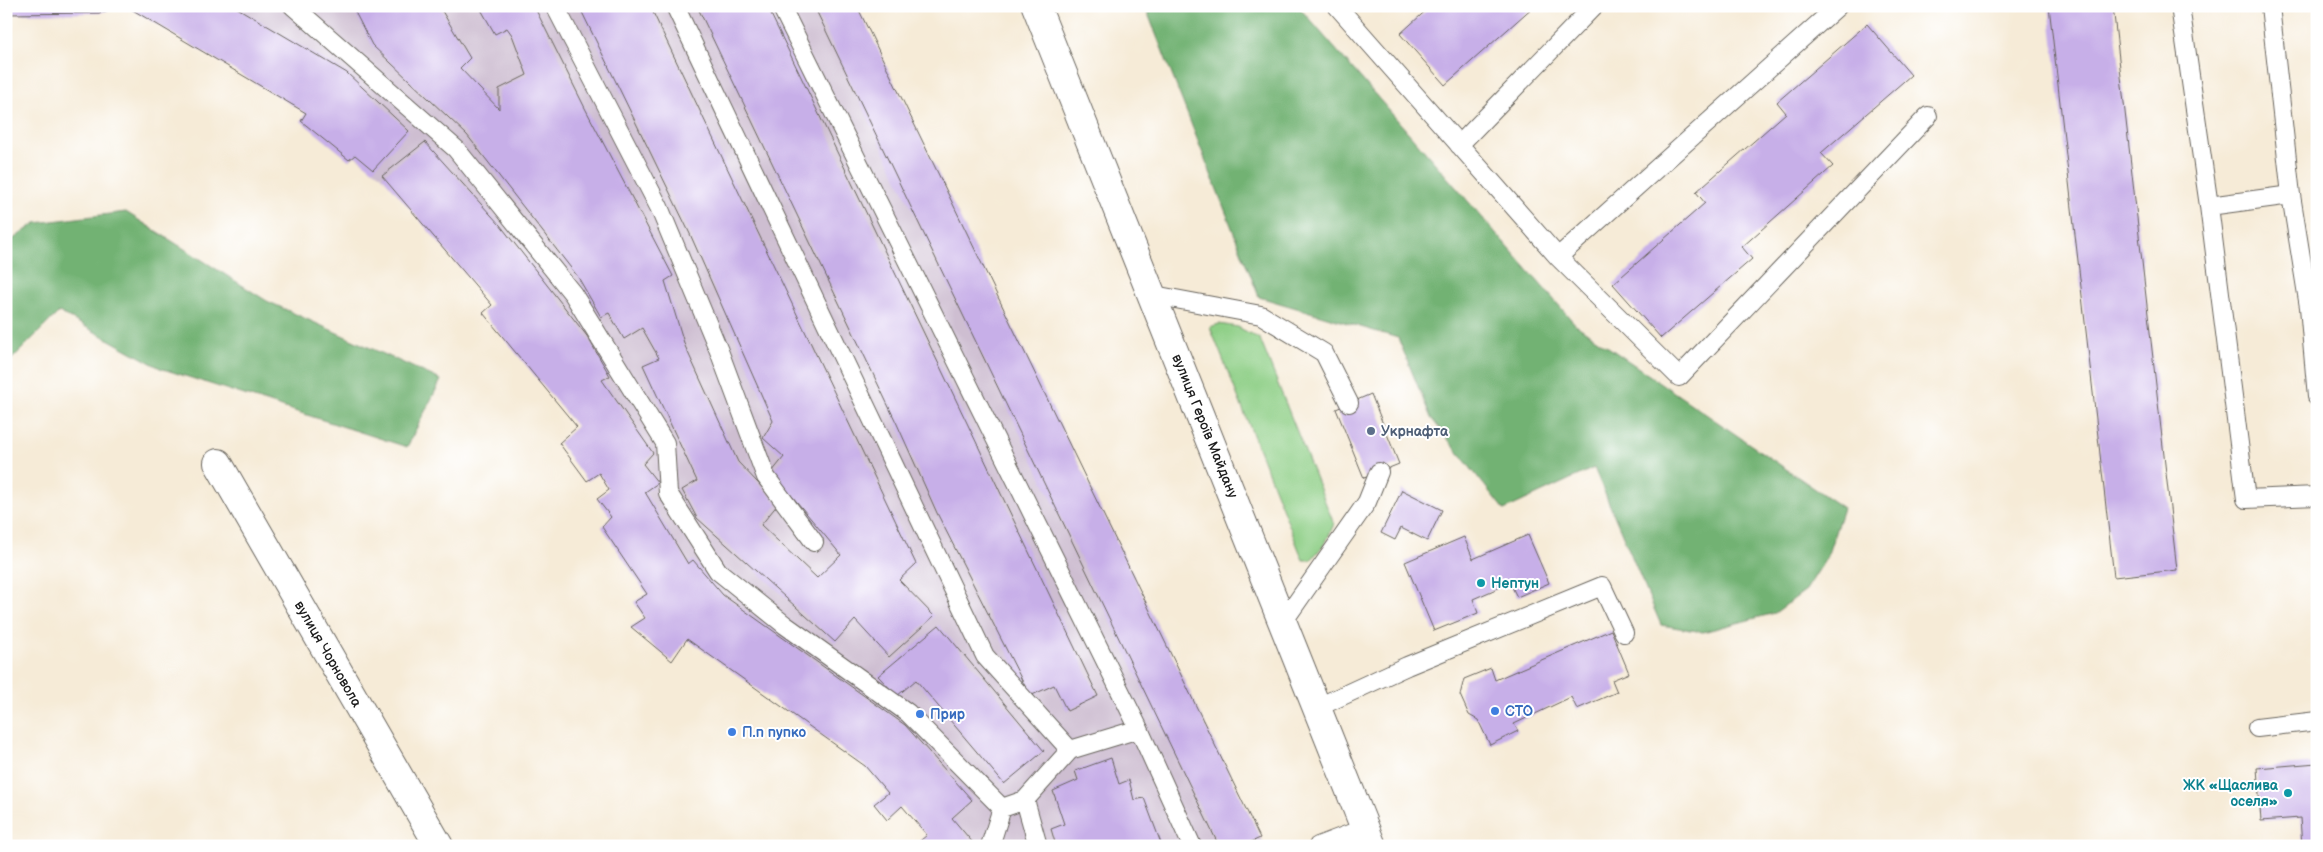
<svg xmlns="http://www.w3.org/2000/svg" width="2323" height="852" font-family="'Balsamiq Sans',sans-serif">
	<style>
		.industrial { fill: #cebed1 }
		.green { fill: #8ecf86; stroke: #557651 }
		.forest { fill: #72b273; stroke: #476748 }
		.building { fill: #c7afe8 }
		.lines { fill: none; stroke-linecap: round; stroke-linejoin: round }
		.lane-casing { stroke: #68645d; stroke-width: 20 }
		.street-casing { stroke: #68645d; stroke-width: 30 }
		.primary-casing { stroke: #68645d; stroke-width: 30 }
		.lane { stroke: #fff; stroke-width: 18 }
		.street { stroke: #fff; stroke-width: 28 }
		.primary { stroke: #fff; stroke-width: 28 }
		.service-dot { fill: #5c6f8a; stroke: #fff; stroke-width: 2 }
		.culture-dot { fill: #0f9aa8; stroke: #fff; stroke-width: 2 }
		.shop-dot { fill: #3f7fe0; stroke: #fff; stroke-width: 2 }
		.labels { text-anchor: middle; dominant-baseline: central; stroke-width: 4; stroke-linejoin: round; paint-order: stroke }
		.street-label { font-size: 14px; fill: #1c1c1c; stroke: #fff }
		.service-label { font-size: 14px; font-weight: bold; fill: #4e5e75; stroke: #fff; text-anchor: start }
		.culture-label { font-size: 14px; font-weight: bold; fill: #0d838f; stroke: #fff; text-anchor: start }
		.shop-label { font-size: 14px; font-weight: bold; fill: #366cbe; stroke: #fff; text-anchor: start }
	</style>
	<rect width="100%" height="100%" fill="#fff"/>
	<filter id="ink" filterUnits="userSpaceOnUse"><feTurbulence type="fractalNoise" baseFrequency=".02" numOctaves="2"/><feDisplacementMap in="SourceGraphic" scale="10" xChannelSelector="R" yChannelSelector="G"/><feConvolveMatrix kernelMatrix="1 2 1 2 8 2 1 2 1" color-interpolation-filters="sRGB"/></filter>
	<filter id="wash" filterUnits="userSpaceOnUse"><feTurbulence type="fractalNoise" baseFrequency=".0096" numOctaves="4" result="noise"/><feDisplacementMap in="SourceGraphic" scale="20" xChannelSelector="R" yChannelSelector="G"/><feGaussianBlur stdDeviation="1.12" result="paint"/><feColorMatrix in="noise" values="0 0 0 0 0 0 0 0 0 0 0 0 0 0 0 0 0 1.4 0 .05"/><feComposite in="paint" operator="in"/></filter>
	<g filter="url(#wash)">
		<rect width="100%" height="100%" fill="#f6ebd7"/>
		<!-- industrial -->
		<path class="industrial" d="M 126,6 L 857,6 L 1265,846 L 914,846 L 927,835 L 902,807 L 887,820 L 888,793 L 865,766 L 687,639 L 672,661 L 631,627 L 645,618 L 634,602 L 647,594 L 602,527 L 611,517 L 597,499 L 609,489 L 599,474 L 587,481 L 559,443 L 577,426 L 483,313 L 492,304 L 382,176 L 355,156 L 349,160 L 301,121 L 306,113 Z"/>
		<!-- green -->
		<path class="green" d="M 1219,324 L 1238,327 L 1260,339 L 1334,524 L 1326,542 L 1311,560 L 1303,560 L 1210,327 Z"/>
		<!-- forest -->
		<path class="forest" d="M 1145,6 L 1298,6 L 1576,325 L 1843,508 L 1827,557 L 1806,590 L 1775,613 L 1703,632 L 1661,625 L 1594,468 L 1504,510 L 1431,418 L 1398,338 L 1259,297 Z
			M 126,212 L 267,301 L 441,380 L 407,447 L 160,368 L 59,312 L 6,365 L 6,244 L 36,223 Z"/>
		<g id="blocks">
			<!-- building -->
			<path class="building" d="M 6,6 L 119,6 L 119,7 L 99,13 L 6,14 Z
				M 126,6 L 234,6 L 347,73 L 409,131 L 373,170 L 355,155 L 349,160 L 301,121 L 306,113 Z
				M 361,6 L 439,6 L 470,58 L 460,68 L 499,109 L 499,89 L 527,75 L 512,35 L 507,28 L 495,34 L 479,6 L 534,6 L 586,110 L 673,276 L 665,281 L 685,346 L 738,462 L 778,504 L 761,525 L 817,578 L 841,555 L 772,472 L 784,457 L 763,438 L 773,421 L 690,234 L 579,6 L 650,6 L 916,564 L 899,580 L 934,616 L 889,657 L 855,620 L 835,642 L 697,518 L 682,490 L 697,481 L 643,365 L 659,358 L 642,328 L 624,339 L 609,313 L 601,317 L 578,277 L 467,135 L 372,45 L 355,12 Z
				M 697,6 L 767,6 L 1098,696 L 1067,711 L 1054,685 L 1030,696 L 937,513 L 897,424 Z
				M 814,6 L 857,6 L 1260,838 L 1243,846 L 1219,846 Z
				M 1431,6 L 1534,6 L 1445,85 L 1400,34 Z
				M 2049,6 L 2113,6 L 2177,570 L 2114,577 Z
				M 1867,24 L 1911,75 L 1821,153 L 1833,166 L 1742,247 L 1752,259 L 1661,338 L 1613,284 L 1705,203 L 1696,192 L 1786,113 L 1777,102 Z
				M 425,142 L 500,225 L 587,336 L 610,376 L 602,380 L 653,453 L 643,464 L 658,483 L 645,492 L 688,564 L 693,560 L 723,595 L 905,725 L 972,800 L 952,818 L 974,844 L 972,846 L 914,846 L 927,835 L 902,806 L 887,820 L 874,804 L 888,793 L 865,766 L 687,639 L 672,661 L 631,627 L 645,618 L 634,602 L 647,594 L 602,527 L 611,517 L 597,499 L 609,490 L 599,473 L 587,481 L 559,443 L 577,427 L 483,313 L 492,305 L 382,176 Z
				M 1371,394 L 1399,464 L 1364,478 L 1336,409 Z
				M 1402,490 L 1442,510 L 1427,541 L 1401,528 L 1395,540 L 1381,533 Z
				M 1528,535 L 1549,583 L 1517,597 L 1510,583 L 1473,599 L 1478,613 L 1434,631 L 1405,562 L 1464,537 L 1473,559 Z
				M 939,625 L 1044,751 L 1004,784 L 916,680 L 897,696 L 878,676 Z
				M 1611,630 L 1629,673 L 1612,680 L 1617,692 L 1577,709 L 1571,697 L 1514,724 L 1518,731 L 1490,745 L 1478,720 L 1469,715 L 1460,695 L 1464,679 L 1491,668 L 1495,680 Z
				M 1111,758 L 1119,784 L 1129,780 L 1134,800 L 1144,798 L 1162,846 L 1056,846 L 1051,829 L 1064,824 L 1053,791 L 1078,780 L 1075,771 Z
				M 2317,763 L 2317,846 L 2302,846 L 2300,818 L 2261,821 L 2257,768 Z"/>
		</g>
	</g>
	<g filter="url(#ink)">
		<use href="#blocks" fill-opacity="0" stroke="#68645d" stroke-width="1"/>
		<g class="lines">
			<!-- lane casing -->
			<g class="lane-casing">
				<path id="lane" d="M 293,6 L 456,149 L 573,294 L 665,443 L 668,493 L 718,571 L 785,625 L 908,713 L 1002,808 L 1025,800 L 1070,750 L 1139,729
					M 555,6 L 659,207 L 719,351 L 766,477 L 814,542
					M 675,6 L 985,656 L 1070,750
					M 781,6 L 1139,729 L 1192,846
					M 1337,6 L 1558,257 L 1838,6
					M 2180,6 L 2209,206 L 2246,499 L 2317,496
					M 2270,6 L 2291,195 L 2309,307 L 2317,397
					M 1459,145 L 1594,6
					M 2209,206 L 2291,195
					M 1558,257 L 1679,377 L 1928,116
					M 1154,295 L 1261,315 L 1324,353 L 1349,403
					M 1283,622 L 1367,502 L 1379,472
					M 1316,708 L 1407,666 L 1602,586 L 1624,633
					M 2257,728 L 2317,721
					M 1025,800 L 1038,846
					M 990,846 L 1002,808
					M 1318,846 L 1365,828"/>
			</g>
			<!-- street casing -->
			<g class="street-casing">
				<path id="street" d="M 218,463 L 439,846"/>
			</g>
			<!-- primary casing -->
			<g class="primary-casing">
				<path id="primary" d="M 1036,6 L 1372,846"/>
			</g>
			<!-- lane -->
			<use href="#lane" class="lane"/>
			<!-- street -->
			<use href="#street" class="street"/>
			<!-- primary -->
			<use href="#primary" class="primary"/>
		</g>
	</g>
	<!-- markers -->
	<circle class="service-dot" cx="1371" cy="431" r="5"/>
	<g class="culture-dot">
		<circle cx="1481" cy="583" r="5"/>
		<circle cx="2288" cy="793" r="5"/>
	</g>
	<g class="shop-dot">
		<circle cx="1495" cy="711" r="5"/>
		<circle cx="920" cy="714" r="5"/>
		<circle cx="732" cy="732" r="5"/>
	</g>
	<g class="labels">
		<!-- street labels -->
		<g class="street-label">
			<text transform="translate(1205 426) rotate(68)">вулиця Героїв Майдану</text>
			<text transform="translate(328 654) rotate(60)">вулиця Чорновола</text>
		</g>
		<!-- service labels -->
		<g class="service-label">
			<text x="1381" y="431">Укрнафта</text>
		</g>
		<!-- culture labels -->
		<g class="culture-label">
			<text x="1491" y="583">Нептун</text>
			<text x="2278" y="785" text-anchor="end">ЖК «Щаслива<tspan x="2278" dy="16">оселя»</tspan></text>
		</g>
		<!-- shop labels -->
		<g class="shop-label">
			<text x="1505" y="711">СТО</text>
			<text x="930" y="714">Прир</text>
			<text x="742" y="732">П.п пупко</text>
		</g>
	</g>
	<!-- margin -->
	<rect width="2323" height="852" fill="none" stroke="#fff" stroke-width="25"/>
</svg>
